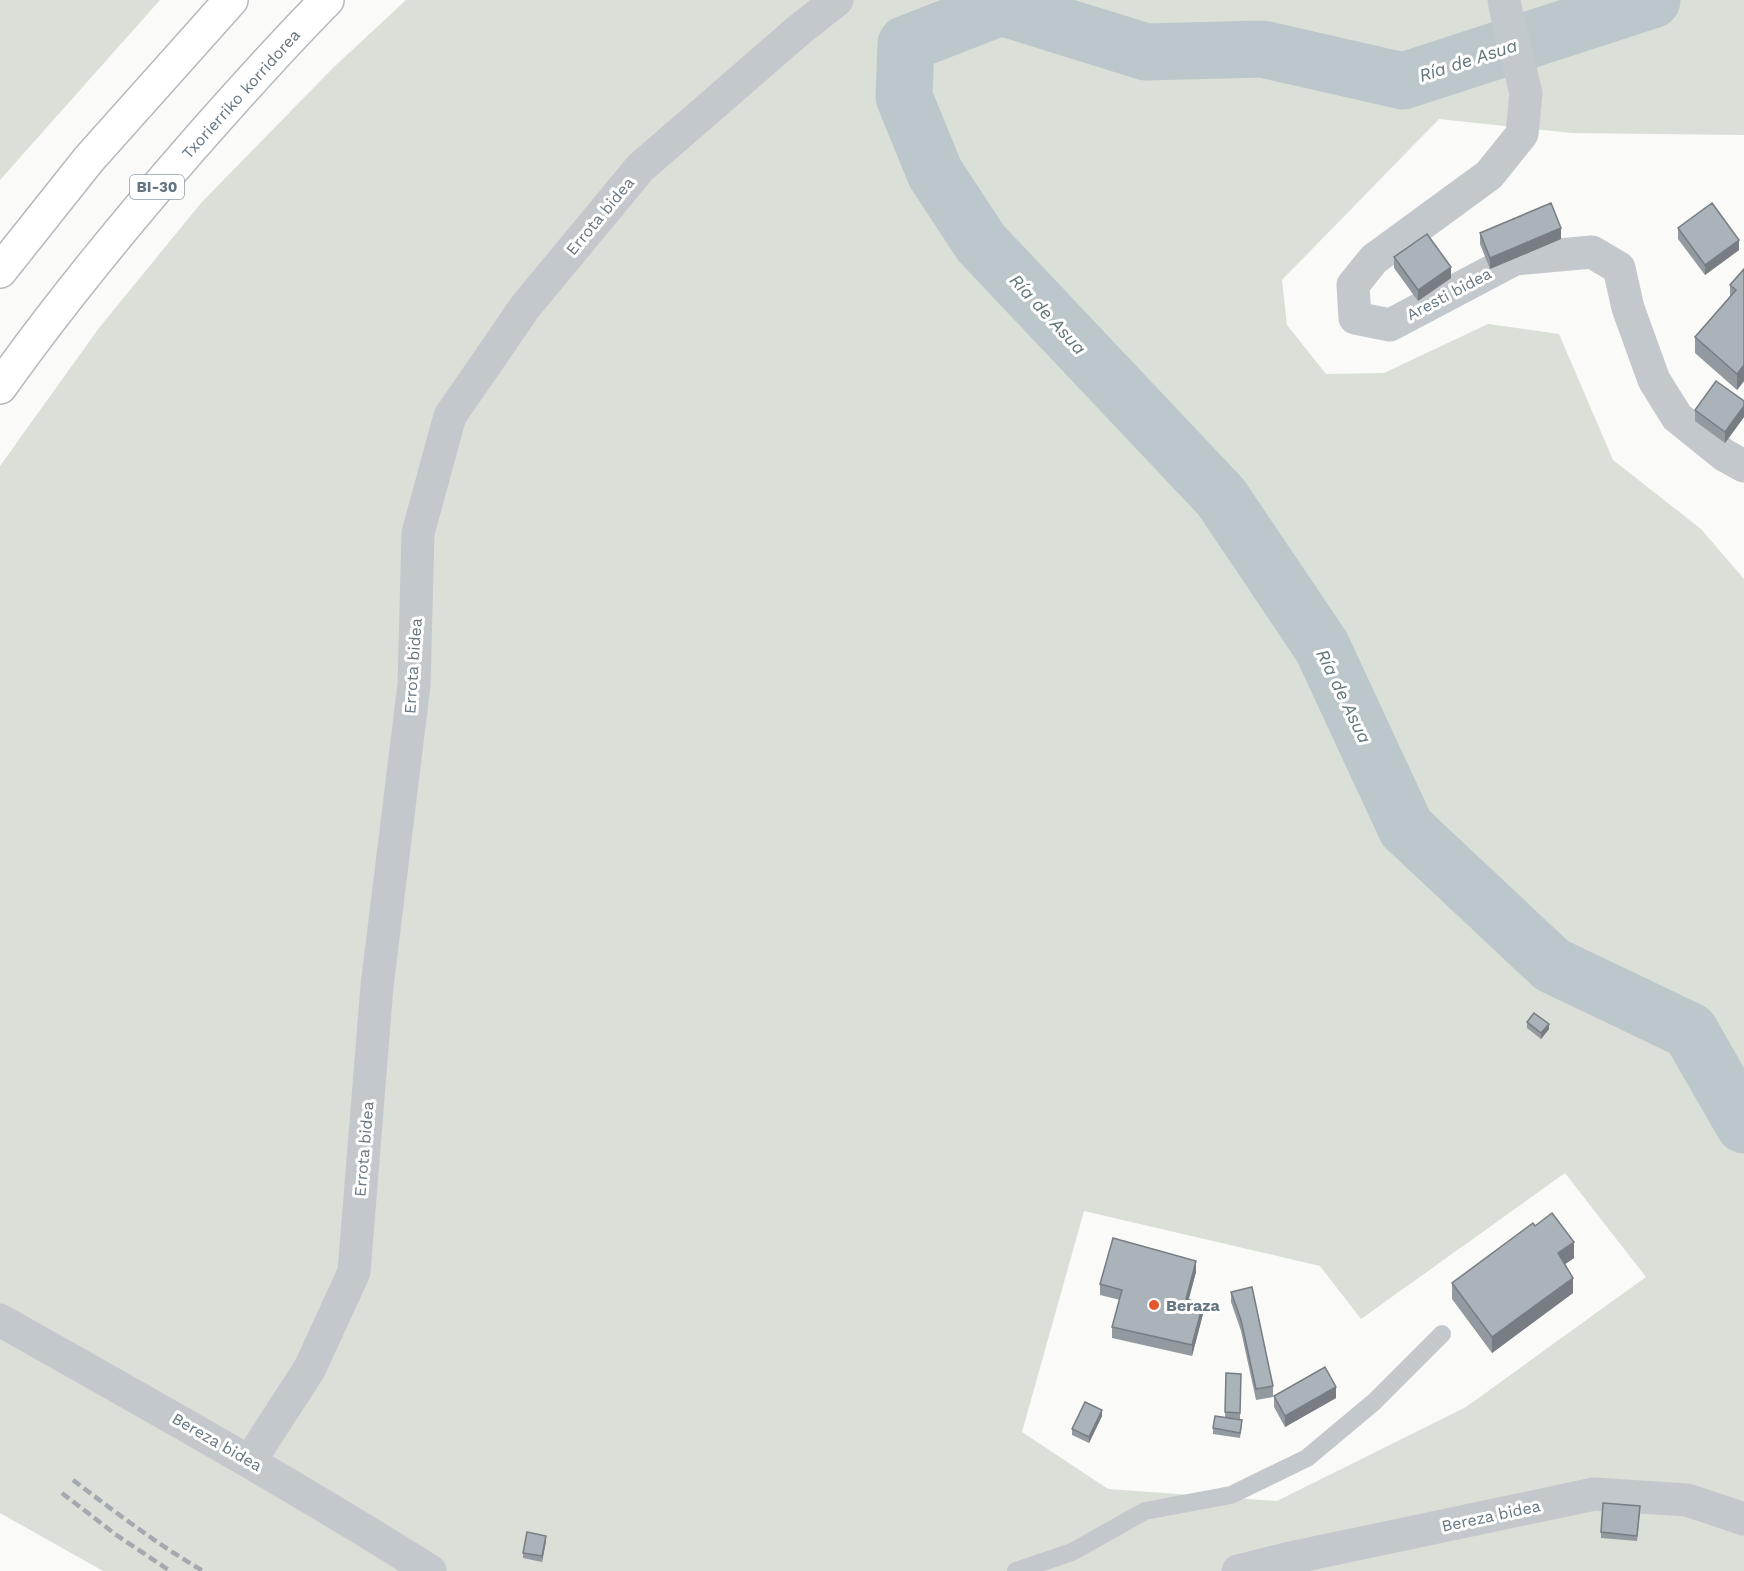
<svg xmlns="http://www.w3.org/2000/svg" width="1744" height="1571" font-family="'Work Sans',sans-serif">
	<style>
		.green { fill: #dadfd7; fill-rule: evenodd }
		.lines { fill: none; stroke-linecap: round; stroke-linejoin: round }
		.river { stroke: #bbc7cb; stroke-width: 57 }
		.highway-casing { stroke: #b4b9bd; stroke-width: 36 }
		.lane { stroke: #c3c8cc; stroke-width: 18 }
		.street { stroke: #c3c8cc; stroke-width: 33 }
		.highway { stroke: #fff; stroke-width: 33 }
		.rail { stroke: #a2aab0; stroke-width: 4.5; stroke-dasharray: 9 4.5; stroke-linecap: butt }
		.wall { fill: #929a9f }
		.shaded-wall { fill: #777d82 }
		.building { fill: #aab3b9; stroke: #777d82; stroke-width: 1.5 }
		.poi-dot { fill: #e4572e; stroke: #fff; stroke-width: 2 }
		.labels { text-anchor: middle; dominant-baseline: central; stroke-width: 6; stroke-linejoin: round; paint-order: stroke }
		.shield { fill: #fff; stroke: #939fa8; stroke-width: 1.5 }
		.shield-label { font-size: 15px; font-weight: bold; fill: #657683 }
		.street-label { font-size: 16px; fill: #657683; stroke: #fff }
		.poi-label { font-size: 16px; font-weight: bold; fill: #657683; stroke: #fff; text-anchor: start }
		.water-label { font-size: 18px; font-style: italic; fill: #60757c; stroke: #fff }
	</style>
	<rect width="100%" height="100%" fill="#fafaf8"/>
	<!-- green -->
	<path class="green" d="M 0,0 L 160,0 L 0,180 Z
		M 406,0 L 1744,0 L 1744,135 L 1572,133 L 1439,119 L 1282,280 L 1287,325 L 1326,374 L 1384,373 L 1488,324 L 1559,334 L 1613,460 L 1701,529 L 1744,579 L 1744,1571 L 103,1571 L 0,1513 L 0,466 L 99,328 L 201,203 L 334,67 ZM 1565,1173 L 1646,1277 L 1466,1407 L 1277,1501 L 1108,1489 L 1022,1432 L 1084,1211 L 1320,1266 L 1361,1319 Z"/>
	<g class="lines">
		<!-- river -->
		<path class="river" d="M 1652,0 L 1403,81 L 1262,49 L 1146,52 L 1001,7 L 906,44 L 904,97 L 935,173 L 981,243 L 1221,497 L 1322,647 L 1406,828 L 1552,965 L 1690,1031 L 1744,1125"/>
		<!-- highway casing -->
		<g class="highway-casing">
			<path id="highway" d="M 0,271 L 89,159 L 231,0
				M 0,387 C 59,304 124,225 191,148 C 235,98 280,47 327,0"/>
		</g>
		<!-- lane -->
		<path class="lane" d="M 1016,1571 L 1072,1552 L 1145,1511 L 1231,1495 L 1307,1458 L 1374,1402 L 1442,1334"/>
		<!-- street -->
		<path class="street" d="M 1504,0 L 1507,16 L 1526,93 L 1522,134 L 1489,175 L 1374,259 L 1353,285 L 1355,318 L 1390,325 L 1515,259 L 1592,252 L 1619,268 L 1628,308 L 1654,380 L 1677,417 L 1724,455 L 1744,466
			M 0,1320 C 145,1402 289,1482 430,1571
			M 250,1461 L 310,1368 L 354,1272 L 377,986 L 414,685 L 418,533 L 450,416 L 525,307 L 640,168 L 799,30 L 837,0
			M 1238,1571 L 1286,1559 L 1594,1494 L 1687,1500 L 1744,1519"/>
		<!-- highway -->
		<use href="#highway" class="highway"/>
		<!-- rail -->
		<path class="rail" d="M 73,1480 C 115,1512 157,1544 203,1571
			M 62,1493 L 115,1534 L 170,1571"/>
	</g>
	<!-- wall -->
	<path class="wall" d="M 1678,228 L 1739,250 L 1705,275 L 1678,239 Z
		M 1480,233 L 1561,239 L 1490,269 L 1480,244 Z
		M 1394,257 L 1451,278 L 1418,301 L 1394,268 Z
		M 1744,269 L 1744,381 L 1737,390 L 1695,353 L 1695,337 L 1730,297 L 1730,285 Z
		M 1744,401 L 1744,417 L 1725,443 L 1695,421 L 1695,410 Z
		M 1527,1022 L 1549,1029 L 1541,1039 L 1527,1028 Z
		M 1535,1226 L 1574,1258 L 1565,1264 L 1573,1293 L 1492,1353 L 1452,1299 L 1452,1283 Z
		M 1196,1272 L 1188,1300 L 1203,1314 L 1192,1356 L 1112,1338 L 1112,1327 L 1120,1300 L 1100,1295 L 1100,1284 Z
		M 1231,1292 L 1273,1386 L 1273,1397 L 1256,1400 L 1241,1331 L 1231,1302 Z
		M 1226,1373 L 1241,1374 L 1240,1419 L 1229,1418 L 1242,1425 L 1240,1438 L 1213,1434 L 1213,1428 L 1225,1417 Z
		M 1274,1396 L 1336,1398 L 1285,1427 L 1274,1407 Z
		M 1102,1416 L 1089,1443 L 1072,1435 L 1072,1429 Z
		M 1640,1511 L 1637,1541 L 1601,1538 L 1601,1532 Z
		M 546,1541 L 542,1562 L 523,1558 L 523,1553 Z"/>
	<!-- shaded-wall -->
	<path class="shaded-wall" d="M 1561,228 L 1561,239 L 1490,269 L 1490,258 Z
		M 1739,240 L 1739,250 L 1705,275 L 1705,265 Z
		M 1451,267 L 1451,278 L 1418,301 L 1418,290 Z
		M 1744,365 L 1744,381 L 1737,390 L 1737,374 Z
		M 1744,406 L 1744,417 L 1725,443 L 1725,432 Z
		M 1549,1024 L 1549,1029 L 1541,1039 L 1541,1033 Z
		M 1574,1242 L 1574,1258 L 1558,1269 L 1558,1253 Z
		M 1196,1261 L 1196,1272 L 1186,1310 L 1186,1299 Z
		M 1573,1278 L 1573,1293 L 1492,1353 L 1492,1337 Z
		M 1203,1304 L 1203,1314 L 1192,1356 L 1192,1345 Z
		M 1336,1387 L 1336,1398 L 1285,1427 L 1285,1416 Z
		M 1102,1410 L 1102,1416 L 1089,1443 L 1089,1437 Z
		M 546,1536 L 546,1541 L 542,1562 L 542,1556 Z"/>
	<!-- building -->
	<path class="building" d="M 1551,203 L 1561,228 L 1490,258 L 1480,233 Z
		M 1712,203 L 1739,240 L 1705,265 L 1678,228 Z
		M 1427,234 L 1451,267 L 1418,290 L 1394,257 Z
		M 1744,269 L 1744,365 L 1737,374 L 1695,337 L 1736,290 L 1730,285 Z
		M 1716,381 L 1744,401 L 1744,406 L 1725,432 L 1695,410 Z
		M 1534,1013 L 1549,1024 L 1541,1033 L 1527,1022 Z
		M 1552,1213 L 1574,1242 L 1558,1253 L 1573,1278 L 1492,1337 L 1452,1283 L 1533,1223 L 1535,1226 Z
		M 1113,1238 L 1196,1261 L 1186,1299 L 1203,1304 L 1192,1345 L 1112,1327 L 1122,1290 L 1100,1284 Z
		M 1252,1287 L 1273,1386 L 1256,1389 L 1241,1320 L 1231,1292 Z
		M 1325,1367 L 1336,1387 L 1285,1416 L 1274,1396 Z
		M 1226,1373 L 1241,1374 L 1240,1413 L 1225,1412 Z
		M 1085,1402 L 1102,1410 L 1089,1437 L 1072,1429 Z
		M 1215,1416 L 1242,1420 L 1240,1433 L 1213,1428 Z
		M 1603,1503 L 1640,1506 L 1637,1536 L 1601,1532 Z
		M 527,1532 L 546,1536 L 542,1556 L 523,1553 Z"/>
	<!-- markers -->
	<circle class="poi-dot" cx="1154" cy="1305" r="6"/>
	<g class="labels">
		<!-- shield labels -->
		<rect class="shield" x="130" y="175" width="54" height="24" rx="4.5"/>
		<g class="shield-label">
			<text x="157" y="187">BI-30</text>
		</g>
		<!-- street labels -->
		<g class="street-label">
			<text transform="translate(241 94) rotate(-48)">Txorierriko korridorea</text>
			<text transform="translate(600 216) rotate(-50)">Errota bidea</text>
			<text transform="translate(1449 294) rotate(-28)">Aresti bidea</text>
			<text transform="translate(413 666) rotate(-86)">Errota bidea</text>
			<text transform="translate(364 1149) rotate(-85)">Errota bidea</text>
			<text transform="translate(217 1442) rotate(30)">Bereza bidea</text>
			<text transform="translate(1491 1516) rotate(-12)">Bereza bidea</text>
		</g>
		<!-- poi labels -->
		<g class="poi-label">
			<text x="1166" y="1305">Beraza</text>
		</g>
		<!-- water labels -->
		<g class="water-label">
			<text transform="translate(1468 60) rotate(-18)">Ría de Asua</text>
			<text transform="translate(1048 314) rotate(47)">Ría de Asua</text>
			<text transform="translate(1344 696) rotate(64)">Ría de Asua</text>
		</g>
	</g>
</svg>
